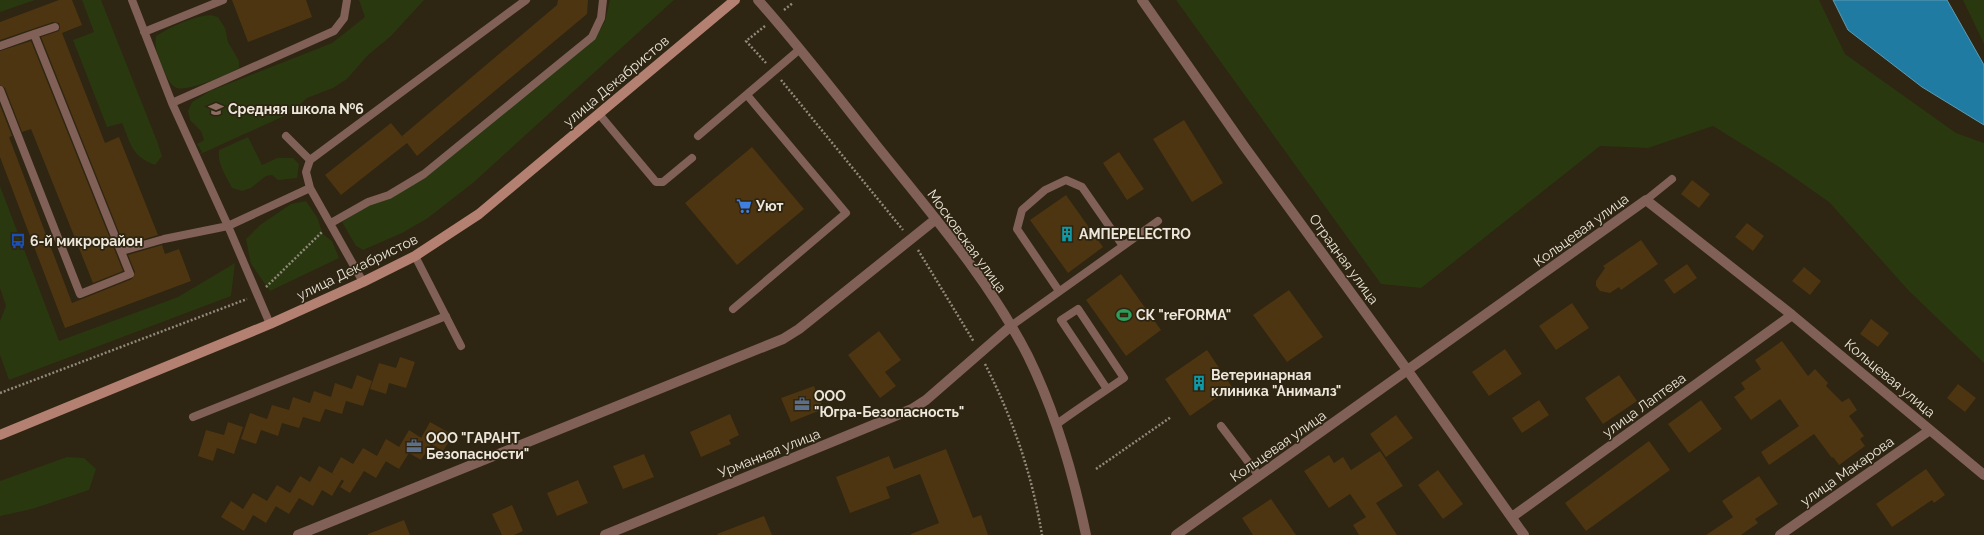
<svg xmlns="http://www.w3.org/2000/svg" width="1984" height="535" font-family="Raleway,sans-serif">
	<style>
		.green { fill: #2a380f }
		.water { fill: #207ba2; stroke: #5d9bb3 }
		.building { fill: #4d3511 }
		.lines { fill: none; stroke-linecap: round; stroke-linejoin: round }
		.path { stroke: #91897b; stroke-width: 2.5; stroke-dasharray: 2 2; stroke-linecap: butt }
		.service { stroke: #816057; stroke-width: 8 }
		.minor { stroke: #816057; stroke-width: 10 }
		.secondary { stroke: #b48072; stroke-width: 10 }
		.labels { text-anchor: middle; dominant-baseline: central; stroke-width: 3.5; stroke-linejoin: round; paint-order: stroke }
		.street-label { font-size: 14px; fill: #ece6db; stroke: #2e2512 }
		.poi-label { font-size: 14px; font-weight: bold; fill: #ece6db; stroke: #2e2512; text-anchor: start }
	</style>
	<rect width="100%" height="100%" fill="#2e2512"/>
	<!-- green -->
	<path class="green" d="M 0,0 L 35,0 L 0,12 Z
		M 82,0 L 101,0 L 157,141 L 162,156 L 155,165 C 131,156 131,144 122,123 L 107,127 L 73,40 L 94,32 Z
		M 359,0 L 424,0 L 391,36 L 367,56 L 347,79 L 333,88 L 307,98 L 291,113 L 196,156 L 202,152 L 197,144 L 204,140 L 201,131 L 190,120 L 188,111 L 192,102 L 210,91 L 332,43 L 365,17 Z
		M 610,0 L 674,0 L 474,182 L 428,218 L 402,233 L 363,250 L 356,246 L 342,222 L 368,205 L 428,174 L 600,30 L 605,21 Z
		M 1176,0 L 1819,0 L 1845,54 L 1956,133 L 1984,143 L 1984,363 L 1909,291 L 1829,202 L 1779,167 L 1713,126 L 1648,148 L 1600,146 L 1421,288 L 1381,284 Z
		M 1963,0 L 1984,0 L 1984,44 Z
		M 210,15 L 218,17 L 225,28 L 228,42 L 239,61 L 239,68 C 229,74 184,94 175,87 C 168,83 165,72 162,66 C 158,55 154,47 156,36 C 173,26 190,17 210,15 Z
		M 248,137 L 262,165 L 277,158 L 293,158 L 299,164 L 297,178 L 278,180 L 272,175 L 266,176 L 251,188 L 242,191 L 232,188 C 226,176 217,164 219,150 Z
		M 0,186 L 59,341 L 178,297 L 235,263 L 231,296 L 9,380 L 0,355 L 0,321 L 6,306 L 0,288 Z
		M 306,201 L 317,217 L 323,234 L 332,241 L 339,258 L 270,291 L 251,264 L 246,239 L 260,225 L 291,204 Z
		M 67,457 L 84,458 L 96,469 L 89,490 L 32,509 L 0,516 L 0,481 Z"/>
	<!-- water -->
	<path class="water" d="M 1833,0 L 1947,0 L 1984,65 L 1984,125 L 1922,87 L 1848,30 Z"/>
	<!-- building -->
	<path class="building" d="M 59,0 L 72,0 L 82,25 L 62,33 L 105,143 L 119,137 L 158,235 L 124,245 L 41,37 L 59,31 L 60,28 L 59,23 L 53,22 L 0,40 L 0,22 Z
		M 232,0 L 306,0 L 312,17 L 248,42 Z
		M 558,0 L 588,0 L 587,14 L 417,156 L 407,143 L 341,195 L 325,175 L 391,123 L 405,140 L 402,136 L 557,5 Z
		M 31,41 L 123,271 L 93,283 L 31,129 L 22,132 L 5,88 L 0,85 L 0,51 Z
		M 0,105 L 12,136 L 9,137 L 72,303 L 132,279 L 135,272 L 128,255 L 162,245 L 165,254 L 179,249 L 191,281 L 65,328 L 0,157 Z
		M 1184,120 L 1223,183 L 1192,202 L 1153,139 Z
		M 752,147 L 804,209 L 737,265 L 685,203 Z
		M 1119,152 L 1144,189 L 1127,200 L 1103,163 Z
		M 1692,180 L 1710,194 L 1699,208 L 1681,194 Z
		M 1066,195 L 1103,247 L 1068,273 L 1030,220 Z
		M 1747,223 L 1764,236 L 1753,251 L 1735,237 Z
		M 1641,240 L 1658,264 L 1621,290 L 1619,287 L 1610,293 L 1600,291 L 1596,286 L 1596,281 L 1605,268 L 1603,266 Z
		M 1687,264 L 1697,278 L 1674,294 L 1664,280 Z
		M 1804,267 L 1821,281 L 1810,295 L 1792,281 Z
		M 1121,274 L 1161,330 L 1126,356 L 1086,300 Z
		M 1289,290 L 1323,337 L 1287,362 L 1253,315 Z
		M 1572,303 L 1589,328 L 1556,350 L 1539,326 Z
		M 1871,319 L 1889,333 L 1878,347 L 1860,334 Z
		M 879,331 L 901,360 L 885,372 L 896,386 L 880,398 L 848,355 Z
		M 1782,341 L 1808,376 L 1815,369 L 1828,383 L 1826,386 L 1842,402 L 1849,398 L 1857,410 L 1849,416 L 1864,436 L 1860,439 L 1865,446 L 1839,465 L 1833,457 L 1832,458 L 1814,434 L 1769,465 L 1761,452 L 1799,426 L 1780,399 L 1751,420 L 1734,397 L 1745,389 L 1741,383 L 1761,369 L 1755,360 Z
		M 1505,349 L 1522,374 L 1489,396 L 1472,372 Z
		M 1207,350 L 1232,387 L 1190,416 L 1165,379 Z
		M 400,357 L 415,362 L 406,388 L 389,383 L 386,394 L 370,389 L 379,363 L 396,368 Z
		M 357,375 L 372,381 L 363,406 L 346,401 L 342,414 L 325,409 L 320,422 L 303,417 L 299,428 L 282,423 L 278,436 L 261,430 L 256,444 L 241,439 L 250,413 L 267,419 L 272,405 L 289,410 L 293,397 L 310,403 L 314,391 L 331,397 L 335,383 L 352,389 Z
		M 1619,375 L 1637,401 L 1603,424 L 1585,398 Z
		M 1958,384 L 1976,398 L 1965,412 L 1947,398 Z
		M 814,386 L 823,409 L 791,422 L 781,398 Z
		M 1539,400 L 1549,415 L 1522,433 L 1512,418 Z
		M 1701,400 L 1722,429 L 1689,453 L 1668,424 Z
		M 730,414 L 739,435 L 729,440 L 731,444 L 701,457 L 690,432 Z
		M 1396,415 L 1413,438 L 1386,457 L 1370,434 Z
		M 228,422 L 243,427 L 234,454 L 217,448 L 213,461 L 198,456 L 206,430 L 224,435 Z
		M 430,422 L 453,435 L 443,451 L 421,438 Z
		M 409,430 L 431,444 L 421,460 L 399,447 Z
		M 386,439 L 409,453 L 399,469 L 377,456 Z
		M 1649,441 L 1670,470 L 1586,531 L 1565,503 Z
		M 363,448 L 386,461 L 376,478 L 364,471 L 350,493 L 340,487 L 344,481 L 332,473 L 341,457 L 353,464 Z
		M 946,449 L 973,518 L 981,515 L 988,535 L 911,535 L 911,534 L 939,523 L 920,474 L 886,487 L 890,498 L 850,513 L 836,477 L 889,456 L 894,469 Z
		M 1380,451 L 1403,486 L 1376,503 L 1397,535 L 1359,535 L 1353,525 L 1366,517 L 1350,494 L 1329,508 L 1304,471 L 1329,455 L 1334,463 L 1343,457 L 1351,470 Z
		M 644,454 L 654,477 L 623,489 L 613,466 Z
		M 319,466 L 342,479 L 332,496 L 322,490 L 313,506 L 299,498 L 289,514 L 267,501 L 277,485 L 290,493 L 300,476 L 310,482 Z
		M 1926,469 L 1945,495 L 1934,503 L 1932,500 L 1892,527 L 1876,504 Z
		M 1438,470 L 1463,504 L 1443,519 L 1418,485 Z
		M 1759,476 L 1778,504 L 1755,519 L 1758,523 L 1741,535 L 1706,535 L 1733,517 L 1722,501 Z
		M 578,480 L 588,503 L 557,516 L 547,493 Z
		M 253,493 L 276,506 L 266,523 L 253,515 L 244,531 L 221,517 L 231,501 L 243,509 Z
		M 1271,499 L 1296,535 L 1253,535 L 1242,518 Z
		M 512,505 L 523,531 L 514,535 L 502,535 L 492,514 Z
		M 764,516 L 772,535 L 718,535 L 717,534 Z
		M 404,520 L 410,535 L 368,535 L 368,534 Z"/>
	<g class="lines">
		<!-- path -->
		<path class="path" d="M 784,10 L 793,3
			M 765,26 L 746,41 L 766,63
			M 781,80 L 903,230
			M 918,250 L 974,342
			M 266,287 L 322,232
			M 985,364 C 1013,419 1032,474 1042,535
			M 0,393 L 247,299
			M 1096,469 L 1171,417"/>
		<!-- service -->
		<path class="service" d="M 132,0 L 172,103 L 228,226 L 270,324
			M 144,32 L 223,0
			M 34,34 L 55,27
			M 0,46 L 34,34 L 130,274 L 80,294 L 0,90
			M 172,103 L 334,31 L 344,18 L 347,0
			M 599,114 L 656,182 L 663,182 L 692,158
			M 286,136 L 310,160
			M 698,136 L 800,49
			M 1646,200 L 1672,179
			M 331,223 L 368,202 L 389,195 L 424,174 L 592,37 L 601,18 L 603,0
			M 122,251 L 164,239 L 228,226 L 310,188
			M 415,256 L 461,346
			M 363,282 L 310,188 L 306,172 L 310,160 L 526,0
			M 1059,291 L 1017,229 L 1022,210 L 1045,190 L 1066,180 L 1082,187 L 1123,246
			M 733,309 L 846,213 L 747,95
			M 1011,326 L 1158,221
			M 193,417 L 446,316
			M 1057,424 C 1079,408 1102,393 1124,378 L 1078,309 L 1061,320 L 1107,389
			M 1221,426 L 1259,476"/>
		<!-- minor -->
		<path class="minor" d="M 758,0 C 800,47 838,97 877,146 C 931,213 989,280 1028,356 C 1056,413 1073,473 1086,535
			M 1142,0 L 1244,146 L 1408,371 L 1524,535
			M 1512,517 L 1792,315
			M 298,535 L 783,339 L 799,329 L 936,219
			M 605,535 L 912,409 L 926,400 L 1011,326
			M 1176,535 L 1646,200 L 1792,315 L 1984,475
			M 1780,535 L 1930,430"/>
		<!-- secondary -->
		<path class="secondary" d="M 0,435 L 270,324 L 363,282 L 415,256 L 479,214 L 735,0"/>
	</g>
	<!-- icons -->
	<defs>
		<g id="school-bare" transform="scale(1.2)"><path d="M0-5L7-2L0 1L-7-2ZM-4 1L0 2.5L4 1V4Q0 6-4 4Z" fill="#8d6e63" stroke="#2e2512" stroke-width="2.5" paint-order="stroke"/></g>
		<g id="supermarket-bare" transform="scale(1.2)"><path d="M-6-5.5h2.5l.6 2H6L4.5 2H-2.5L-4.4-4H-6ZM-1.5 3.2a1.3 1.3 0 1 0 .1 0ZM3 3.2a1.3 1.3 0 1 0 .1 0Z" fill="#3f7fe0" stroke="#2e2512" stroke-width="2.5" paint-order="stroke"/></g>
		<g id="building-bare" transform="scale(1.2)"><path d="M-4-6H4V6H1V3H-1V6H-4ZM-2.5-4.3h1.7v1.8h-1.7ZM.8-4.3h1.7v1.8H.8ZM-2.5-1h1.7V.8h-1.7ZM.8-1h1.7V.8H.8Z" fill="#0f9aa8" stroke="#2e2512" stroke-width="2.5" paint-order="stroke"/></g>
		<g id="bus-bare" transform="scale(1.2)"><path d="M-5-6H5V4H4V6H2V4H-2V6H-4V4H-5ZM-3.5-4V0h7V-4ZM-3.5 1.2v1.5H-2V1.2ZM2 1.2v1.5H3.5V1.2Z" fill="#1a4fb4" stroke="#2e2512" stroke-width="2.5" paint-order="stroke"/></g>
		<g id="stadium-bare" transform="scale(1.2)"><path d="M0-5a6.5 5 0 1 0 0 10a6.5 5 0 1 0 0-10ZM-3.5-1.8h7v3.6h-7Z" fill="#2e9e5b" stroke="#2e2512" stroke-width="2.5" paint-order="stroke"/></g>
		<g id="office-bare" transform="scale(1.2)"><path d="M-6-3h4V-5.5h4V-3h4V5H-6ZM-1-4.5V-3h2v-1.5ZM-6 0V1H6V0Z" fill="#5c6f8a" stroke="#2e2512" stroke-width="2.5" paint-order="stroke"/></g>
	</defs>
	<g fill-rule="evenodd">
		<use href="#school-bare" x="216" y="109"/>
		<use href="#supermarket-bare" x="744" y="206"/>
		<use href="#building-bare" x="1067" y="234"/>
		<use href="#bus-bare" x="18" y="241"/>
		<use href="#stadium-bare" x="1124" y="315"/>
		<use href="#building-bare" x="1199" y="383"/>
		<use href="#office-bare" x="802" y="404"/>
		<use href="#office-bare" x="414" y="446"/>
	</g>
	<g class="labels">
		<!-- street labels -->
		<g class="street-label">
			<text transform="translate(616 81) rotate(-40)">улица Декабристов</text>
			<text transform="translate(1581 230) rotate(-36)">Кольцевая улица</text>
			<text transform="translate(967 241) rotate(54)">Московская улица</text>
			<text transform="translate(1344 259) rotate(54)">Отрадная улица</text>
			<text transform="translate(357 267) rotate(-26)">улица Декабристов</text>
			<text transform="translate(1890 378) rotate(40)">Кольцевая улица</text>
			<text transform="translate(1644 405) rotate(-36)">улица Лаптева</text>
			<text transform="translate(1278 446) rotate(-35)">Кольцевая улица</text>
			<text transform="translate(769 453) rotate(-22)">Урманная улица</text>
			<text transform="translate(1847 471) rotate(-35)">улица Макарова</text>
		</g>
		<!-- poi labels -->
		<g class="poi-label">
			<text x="228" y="109">Средняя школа №6</text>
			<text x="756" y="206">Уют</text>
			<text x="1079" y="234">АМПЕРELECTRO</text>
			<text x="30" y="241">6-й микрорайон</text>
			<text x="1136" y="315">СК "reFORMA"</text>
			<text x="1211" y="375">Ветеринарная<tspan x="1211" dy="16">клиника "Анималз"</tspan></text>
			<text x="814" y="396">ООО<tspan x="814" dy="16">"Югра-Безопасность"</tspan></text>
			<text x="426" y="438">ООО "ГАРАНТ<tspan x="426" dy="16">Безопасности"</tspan></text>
		</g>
	</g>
</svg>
